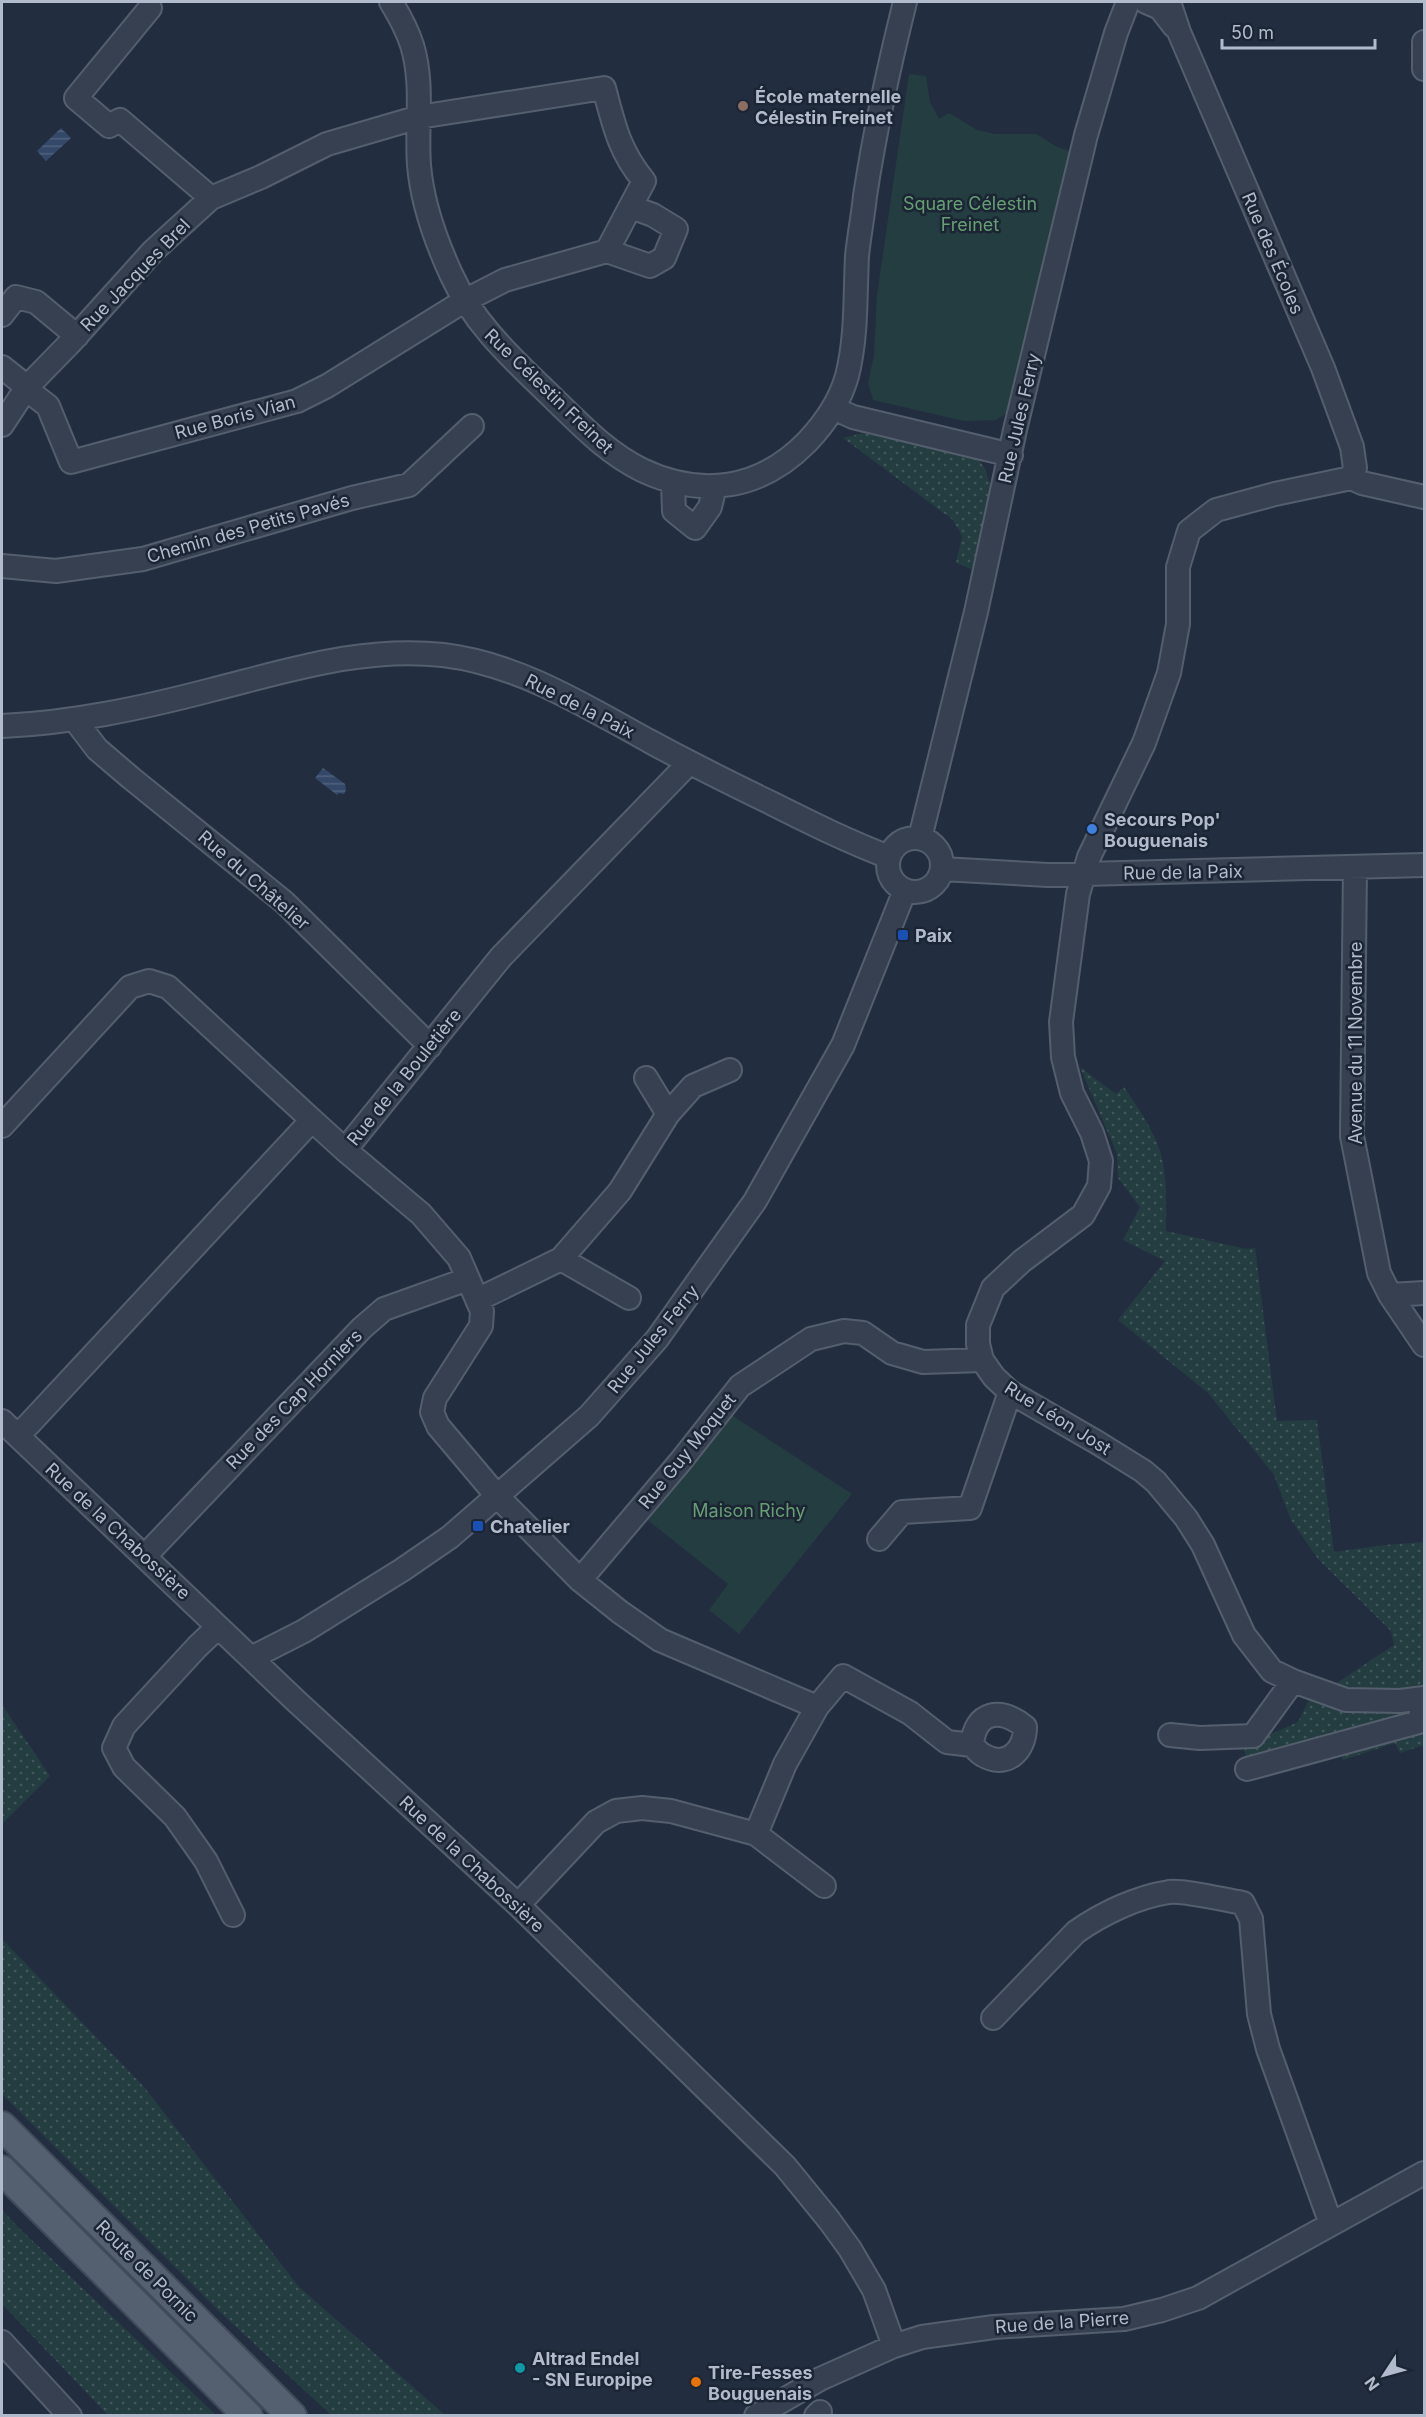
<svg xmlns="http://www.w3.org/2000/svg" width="1426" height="2417" font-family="Inter,sans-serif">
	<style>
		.grass { fill: url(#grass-dots) }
		.green { fill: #243d41 }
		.water { fill: url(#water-rules) }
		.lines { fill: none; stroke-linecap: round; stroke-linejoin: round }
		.minor-casing { stroke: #545e6d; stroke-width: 26 }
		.major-casing { stroke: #3f4958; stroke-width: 32 }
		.minor { stroke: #364050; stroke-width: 22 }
		.major { stroke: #545f70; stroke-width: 28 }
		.education-dot { fill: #8d6e63; stroke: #1b2534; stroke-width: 2 }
		.shop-dot { fill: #3f7fe0; stroke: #1b2534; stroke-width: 2 }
		.transit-dot { fill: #1a4fb4; stroke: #1b2534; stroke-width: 2 }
		.culture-dot { fill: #0f9aa8; stroke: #1b2534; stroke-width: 2 }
		.food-dot { fill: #e8710a; stroke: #1b2534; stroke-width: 2 }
		.labels { text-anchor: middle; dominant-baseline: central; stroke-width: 5; stroke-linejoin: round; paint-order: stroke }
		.poi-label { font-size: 18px; font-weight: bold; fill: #b2bbcb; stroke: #1b2534; text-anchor: start }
		.park-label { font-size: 18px; fill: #679e74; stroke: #1b2534 }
		.street-label { font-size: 18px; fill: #b2bbcb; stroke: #1b2534 }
	</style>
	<defs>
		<pattern id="grass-dots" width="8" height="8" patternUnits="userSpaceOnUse" patternTransform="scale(1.5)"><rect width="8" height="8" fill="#243d41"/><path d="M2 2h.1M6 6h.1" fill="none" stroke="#41575b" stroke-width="1.8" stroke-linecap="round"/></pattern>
		<pattern id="water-rules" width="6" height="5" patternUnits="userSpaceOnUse" patternTransform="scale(1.5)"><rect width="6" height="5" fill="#344969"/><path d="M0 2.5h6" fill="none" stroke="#4f617d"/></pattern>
	</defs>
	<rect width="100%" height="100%" fill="#222e40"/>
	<!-- grass -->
	<path class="grass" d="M 863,433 L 976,457 L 985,468 L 992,491 L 974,570 L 956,563 L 962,536 L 953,520 L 843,438 Z
		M 1080,1067 L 1116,1094 L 1124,1087 C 1136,1105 1149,1123 1157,1143 C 1168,1169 1166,1202 1166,1231 L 1246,1249 L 1255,1248 L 1277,1421 L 1317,1420 L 1334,1552 L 1385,1545 L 1424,1542 L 1424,1745 L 1400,1753 L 1395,1743 L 1343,1760 L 1335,1737 L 1246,1762 L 1244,1746 L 1298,1722 L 1308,1702 L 1394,1645 L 1391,1631 L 1318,1559 L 1291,1520 L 1274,1475 L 1208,1393 L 1118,1320 L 1165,1261 L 1123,1240 L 1140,1207 L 1118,1178 L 1117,1154 Z
		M 2,1705 L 50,1776 L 2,1824 Z
		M 2,1939 L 144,2087 L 299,2287 L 445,2415 L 331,2415 L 222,2314 L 2,2094 Z
		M 2,2210 L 18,2227 L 216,2415 L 108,2415 L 2,2304 Z"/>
	<!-- green -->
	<path class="green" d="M 909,74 L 926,76 L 930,102 L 939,119 L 949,113 L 977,130 L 995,134 L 1036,134 L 1057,147 L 1070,151 L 1007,413 L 996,420 L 964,421 L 873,400 L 868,383 L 874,355 L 877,295 Z
		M 727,1412 L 852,1494 L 739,1634 L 709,1610 L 728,1584 L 645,1518 Z"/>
	<!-- water -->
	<path class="water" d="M 61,128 L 71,138 L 46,161 L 37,151 Z
		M 323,768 L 345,784 L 346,790 L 344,794 L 339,793 L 337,795 L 315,778 Z"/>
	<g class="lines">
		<!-- minor casing -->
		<g class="minor-casing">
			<path id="minor" d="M 391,2 C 399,15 407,30 412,45 C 424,84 416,125 419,165 C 422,203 435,239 451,274 C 474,325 514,360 553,398 C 581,425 607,453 642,470 C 701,498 760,490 807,442 C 825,423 840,401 847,376 C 857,337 855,295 857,256 C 859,236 863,216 865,196 C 875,130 889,66 905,2
				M 1146,2 L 1160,8 L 1174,26
				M 1169,2 L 1179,32 L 1323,368 L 1352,447 L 1355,468 L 1351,478
				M 150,8 L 76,98 L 109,126 L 120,120 L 211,198
				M 1424,42 L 1424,69
				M 607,251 L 650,266 L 664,258 L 676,229 L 653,215 L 631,207
				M 2,315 L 16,297 L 36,302 L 77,336
				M 2,367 L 27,387 L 70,343 L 153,251 L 211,198 L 261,177 L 327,144 L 419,117 L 604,88 C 614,125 619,151 644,181 L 607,251 L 505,280 L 464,301 L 327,386 L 297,401 L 71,462 L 48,406 L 26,389
				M 833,408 L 853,417 L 1011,455
				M 2,425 L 27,387
				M 1351,478 L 1275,494 L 1216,510 L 1189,531 L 1178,567 L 1178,624 L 1169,673 L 1144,743 L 1089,857 L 1078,894 L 1061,1022 L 1063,1057 L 1072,1093 L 1092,1133 L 1101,1161 L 1099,1186 L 1083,1215 L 1022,1261 L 993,1288 L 978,1325 L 978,1344 L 982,1360 L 994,1377 L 1010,1392 L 1098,1443 L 1143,1471 L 1156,1482 L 1186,1518 L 1203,1545 L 1244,1635 L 1272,1671 L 1293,1681 L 1346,1700 L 1400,1701 L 1424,1698
				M 1351,478 L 1362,483 L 1424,497
				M 673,483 L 674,511 L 695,528 L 710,507 L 715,486
				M 2,566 L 56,571 L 143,559 L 352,498 L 409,485 L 472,426
				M 75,720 L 97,749 L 131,778 L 284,902 L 430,1046
				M 2,726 C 72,723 142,708 211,690 C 287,671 363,646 443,655 C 519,664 585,706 651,742 C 691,764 732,784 773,804 C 811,823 849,842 889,857
				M888 865a27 27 0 1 1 54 0a27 27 0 1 1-54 0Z
				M 920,838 L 976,612 L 1015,430 L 1086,135 L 1116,33 L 1128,2
				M 942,869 L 1048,875 L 1424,865
				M 1355,869 L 1352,1136 L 1379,1273 L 1390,1295 L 1424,1345
				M 668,1114 L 693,1086 L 730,1070
				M 2,1126 L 130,987 L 149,981 L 168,987 L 312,1120
				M 345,1150 L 421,1214 L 459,1258 L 482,1311 L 481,1326 L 435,1398 L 432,1412 L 438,1426 L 497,1496 L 580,1580 L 620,1612 L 660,1640 L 817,1707
				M 561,1259 L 629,1298
				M 1390,1295 L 1424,1293
				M 477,1300 L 561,1259 L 620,1191 L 668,1114 L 646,1078
				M 2,1421 L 296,1701 L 518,1905 L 785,2166 L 829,2220 L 850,2249 L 874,2290 L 894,2346
				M 18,1436 L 312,1120 L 345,1150 L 501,957 L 689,763
				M 879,1539 L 902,1512 L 970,1508 L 1010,1392
				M 145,1556 L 362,1328 L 384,1309 L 468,1279
				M 580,1580 L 680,1462 L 740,1386 L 811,1339 L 844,1331 L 863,1333 L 892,1353 L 923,1362 L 982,1360
				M 218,1627 L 197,1647 L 124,1726 L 114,1748 L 124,1767 L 175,1817 L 206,1861 L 233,1915
				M 251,1658 L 304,1631 L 402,1570 L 450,1537 L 589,1416 L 657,1339 L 755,1201 L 843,1045 L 905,890
				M 1170,1735 L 1200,1738 L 1253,1736 L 1293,1681
				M 1247,1769 L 1419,1722 L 1424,1698
				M 756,1834 L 785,1764 L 817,1707 L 843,1676 L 910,1713 L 947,1742 L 972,1745 C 975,1711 1000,1707 1025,1727 C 1025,1751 1006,1769 983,1755 C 979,1753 975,1748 972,1745
				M 518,1905 L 596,1822 L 616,1811 L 642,1808 L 671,1811 L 756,1834 L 824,1886
				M 993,2018 L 1076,1932 C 1103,1913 1137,1897 1169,1892 C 1184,1890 1225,1900 1243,1903 L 1251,1919 L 1259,2014 L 1268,2049 L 1331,2224
				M 2,2342 L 70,2416
				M 756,2416 L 820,2379 L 894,2346 L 922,2337 L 994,2327 L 1124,2319 L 1162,2310 L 1198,2298 L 1424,2173
				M 816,2416 L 820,2412"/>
		</g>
		<!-- major casing -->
		<g class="major-casing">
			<path id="major" d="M 2,2126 L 292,2416
				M 2,2170 L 248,2416"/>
		</g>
		<!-- minor -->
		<use href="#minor" class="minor"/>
		<!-- major -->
		<use href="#major" class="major"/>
	</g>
	<!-- markers -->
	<circle class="education-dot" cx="743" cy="106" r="6"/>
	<circle class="shop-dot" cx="1092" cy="829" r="6"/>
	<g class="transit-dot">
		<rect x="897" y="929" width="12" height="12" rx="3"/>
		<rect x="472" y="1520" width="12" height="12" rx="3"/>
	</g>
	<circle class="culture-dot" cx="520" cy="2368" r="6"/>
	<circle class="food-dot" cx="696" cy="2382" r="6"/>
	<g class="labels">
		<!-- poi labels -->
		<g class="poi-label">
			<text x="755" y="96">École maternelle<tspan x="755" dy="21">Célestin Freinet</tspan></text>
			<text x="1104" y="819">Secours Pop'<tspan x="1104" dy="21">Bouguenais</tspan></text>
			<text x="915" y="935">Paix</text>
			<text x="490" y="1526">Chatelier</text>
			<text x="532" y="2358">Altrad Endel<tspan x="532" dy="21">- SN Europipe</tspan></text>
			<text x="708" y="2372">Tire-Fesses<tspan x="708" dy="21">Bouguenais</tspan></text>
		</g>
		<!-- park labels -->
		<g class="park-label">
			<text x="970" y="203">Square Célestin<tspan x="970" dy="21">Freinet</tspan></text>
			<text x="749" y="1510">Maison Richy</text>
		</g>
		<!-- street labels -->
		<g class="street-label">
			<text transform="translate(1273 253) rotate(67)">Rue des Écoles</text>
			<text transform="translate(135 275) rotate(-46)">Rue Jacques Brel</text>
			<text transform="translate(549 391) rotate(44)">Rue Célestin Freinet</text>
			<text transform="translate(235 417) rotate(-15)">Rue Boris Vian</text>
			<text transform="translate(1019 418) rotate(-77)">Rue Jules Ferry</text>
			<text transform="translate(248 528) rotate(-16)">Chemin des Petits Pavés</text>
			<text transform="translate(580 706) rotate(27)">Rue de la Paix</text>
			<text transform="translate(1183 872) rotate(-1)">Rue de la Paix</text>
			<text transform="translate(254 880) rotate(41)">Rue du Châtelier</text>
			<text transform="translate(1355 1043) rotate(-90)">Avenue du 11 Novembre</text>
			<text transform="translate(404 1077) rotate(-51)">Rue de la Bouletière</text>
			<text transform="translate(653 1339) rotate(-51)">Rue Jules Ferry</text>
			<text transform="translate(294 1399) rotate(-46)">Rue des Cap Horniers</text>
			<text transform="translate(1058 1418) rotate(32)">Rue Léon Jost</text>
			<text transform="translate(687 1451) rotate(-51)">Rue Guy Moquet</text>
			<text transform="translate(118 1531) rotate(43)">Rue de la Chabossière</text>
			<text transform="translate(472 1864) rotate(43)">Rue de la Chabossière</text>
			<text transform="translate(147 2271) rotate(45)">Route de Pornic</text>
			<text transform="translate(1062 2322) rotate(-4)">Rue de la Pierre</text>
		</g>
	</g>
	<!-- border -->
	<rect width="1426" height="2417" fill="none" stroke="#b2bbcb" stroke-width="6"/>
	<!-- north arrow -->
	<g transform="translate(1384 2375) rotate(234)" stroke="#1b2534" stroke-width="4.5" paint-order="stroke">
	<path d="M0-4.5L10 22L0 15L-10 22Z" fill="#b2bbcb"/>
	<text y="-9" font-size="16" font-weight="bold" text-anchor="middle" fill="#b2bbcb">N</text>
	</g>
	<!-- scale -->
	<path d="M1222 39v9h153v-9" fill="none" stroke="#b2bbcb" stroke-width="3"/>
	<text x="1231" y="39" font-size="18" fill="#b2bbcb" stroke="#1b2534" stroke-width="4.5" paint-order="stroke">50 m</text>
</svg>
